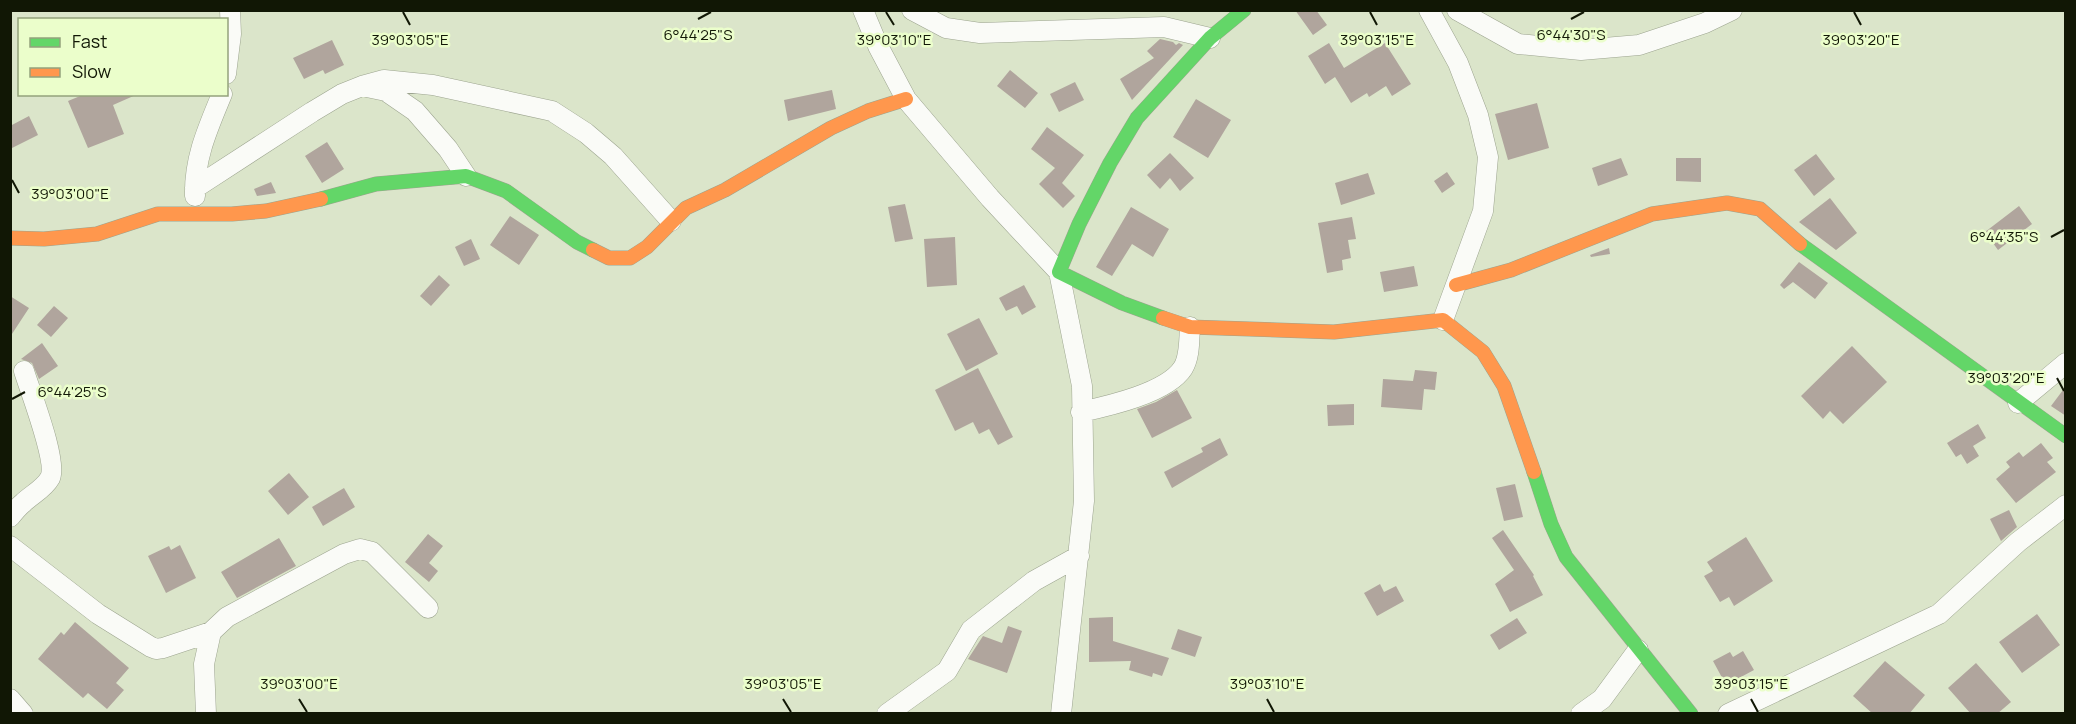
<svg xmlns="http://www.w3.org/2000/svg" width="2076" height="724" font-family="Manrope,sans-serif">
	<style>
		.building { fill: #b0a59d }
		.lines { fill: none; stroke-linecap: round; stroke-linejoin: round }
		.street-casing { stroke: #9ca48f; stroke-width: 21 }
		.fast-casing { stroke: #9ca48f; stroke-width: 15 }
		.slow-casing { stroke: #9ca48f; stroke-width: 15 }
		.street { stroke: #fafbf7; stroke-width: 20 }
		.fast { stroke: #63d668; stroke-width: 14 }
		.slow { stroke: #ff974d; stroke-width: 14 }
		.ticks { fill: none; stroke: #111705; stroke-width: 2 }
		.ticks-label { font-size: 15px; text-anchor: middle; fill: #111705; stroke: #ebfecb; stroke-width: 5; stroke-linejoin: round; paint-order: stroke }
	</style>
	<rect width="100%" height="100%" fill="#dbe5ca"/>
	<!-- building -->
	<path class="building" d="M 1295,10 L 1316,10 L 1327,25 L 1313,35 Z
		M 1160,39 L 1173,42 L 1176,45 L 1179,43 L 1183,45 L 1132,100 L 1120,79 L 1154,58 L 1147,51 Z
		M 332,40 L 344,65 L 325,74 L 323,70 L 304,79 L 293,58 Z
		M 1329,43 L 1344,68 L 1385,43 L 1411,84 L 1392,96 L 1386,86 L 1369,97 L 1367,93 L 1351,103 L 1335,77 L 1325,84 L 1308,56 Z
		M 1010,70 L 1038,93 L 1025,108 L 997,86 Z
		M 1075,82 L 1084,100 L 1059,112 L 1050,94 Z
		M 832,90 L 836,109 L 788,121 L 784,100 Z
		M 85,94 L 138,94 L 113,105 L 124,134 L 88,148 L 68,101 Z
		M 1196,99 L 1231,120 L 1208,158 L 1173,137 Z
		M 1537,103 L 1549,148 L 1508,160 L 1495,114 Z
		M 29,116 L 38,135 L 10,149 L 10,126 Z
		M 1047,127 L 1084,155 L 1062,183 L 1075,196 L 1063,208 L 1039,184 L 1055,168 L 1031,149 Z
		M 327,142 L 344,169 L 322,183 L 305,156 Z
		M 1170,153 L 1194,178 L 1180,191 L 1170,178 L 1160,189 L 1147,175 Z
		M 1816,154 L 1835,179 L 1814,196 L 1794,170 Z
		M 1621,158 L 1628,175 L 1598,186 L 1592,168 Z
		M 1676,158 L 1701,158 L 1701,182 L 1676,181 Z
		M 1447,172 L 1455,184 L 1442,193 L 1434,181 Z
		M 1368,173 L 1375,194 L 1341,205 L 1335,183 Z
		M 271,182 L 276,193 L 257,196 L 254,189 Z
		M 1830,198 L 1857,233 L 1836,250 L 1799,222 Z
		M 905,204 L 913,239 L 895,242 L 888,207 Z
		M 2019,206 L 2032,224 L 1998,250 L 1985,232 Z
		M 1131,207 L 1169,229 L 1153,257 L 1132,244 L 1112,276 L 1096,267 Z
		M 510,216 L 539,235 L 519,265 L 490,245 Z
		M 1352,217 L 1356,239 L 1348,240 L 1351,258 L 1342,260 L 1343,270 L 1327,273 L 1318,223 Z
		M 955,237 L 957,285 L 927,287 L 924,239 Z
		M 471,239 L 480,259 L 464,266 L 455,247 Z
		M 1609,248 L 1610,254 L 1591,257 L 1590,255 Z
		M 1799,262 L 1828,283 L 1815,299 L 1793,282 L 1784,289 L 1780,285 Z
		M 1414,266 L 1418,286 L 1384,292 L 1380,272 Z
		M 439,275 L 450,285 L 431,306 L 420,296 Z
		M 1024,285 L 1036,307 L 1022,315 L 1017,306 L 1006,311 L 999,298 Z
		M 10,296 L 29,308 L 10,337 Z
		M 54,306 L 68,318 L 51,337 L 37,325 Z
		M 979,318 L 998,354 L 966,371 L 947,334 Z
		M 42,343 L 58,366 L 39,379 L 32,363 L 21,359 Z
		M 1852,346 L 1887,382 L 1843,424 L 1830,411 L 1823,419 L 1801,396 Z
		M 978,368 L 1013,437 L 998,445 L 989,429 L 979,434 L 973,422 L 955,431 L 935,390 Z
		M 1415,370 L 1437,372 L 1435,390 L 1424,389 L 1422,410 L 1381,407 L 1383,379 L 1413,381 Z
		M 2066,386 L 2066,416 L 2051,406 Z
		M 1177,390 L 1192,418 L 1152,438 L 1137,409 L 1156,402 Z
		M 1354,404 L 1354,425 L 1328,426 L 1327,405 Z
		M 1978,424 L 1986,438 L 1973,446 L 1979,456 L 1967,464 L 1961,454 L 1956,457 L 1947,443 Z
		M 1220,438 L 1228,455 L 1172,488 L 1164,472 L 1203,452 L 1201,448 Z
		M 2041,443 L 2053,458 L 2047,462 L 2056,472 L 2016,503 L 1996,479 L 2010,467 L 2006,462 L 2019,452 L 2023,457 Z
		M 289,473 L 309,497 L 288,515 L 268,491 Z
		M 1515,484 L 1523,517 L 1504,521 L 1496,488 Z
		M 344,488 L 355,507 L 323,526 L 312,507 Z
		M 2009,510 L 2017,527 L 2001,541 L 1990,519 Z
		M 1503,530 L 1534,575 L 1533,576 L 1543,595 L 1510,612 L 1495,584 L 1514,570 L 1492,538 Z
		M 428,534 L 443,546 L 429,563 L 438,571 L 429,582 L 405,562 Z
		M 1746,537 L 1773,581 L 1734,606 L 1729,597 L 1720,602 L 1704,576 L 1713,571 L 1707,562 Z
		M 279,538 L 296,566 L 237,598 L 221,572 Z
		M 180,545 L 196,578 L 166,593 L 148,556 L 169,546 L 171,550 Z
		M 1380,584 L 1384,592 L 1396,586 L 1404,601 L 1377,616 L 1364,593 Z
		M 2037,614 L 2060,645 L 2022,673 L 1999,642 Z
		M 1113,617 L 1113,641 L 1169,658 L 1162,676 L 1153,673 L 1152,677 L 1129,670 L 1131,661 L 1089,662 L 1089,618 Z
		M 1517,618 L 1527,633 L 1499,650 L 1490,635 Z
		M 75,622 L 129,668 L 116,683 L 124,690 L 107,709 L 88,693 L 83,698 L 38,659 L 61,632 L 64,635 Z
		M 1008,626 L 1022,631 L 1007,673 L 968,659 L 983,636 L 1002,643 Z
		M 1178,629 L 1202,637 L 1195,657 L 1171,649 Z
		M 1743,651 L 1754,670 L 1726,685 L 1713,661 L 1730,652 L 1733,657 Z
		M 1885,661 L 1925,695 L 1909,714 L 1873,714 L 1853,696 Z
		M 1976,663 L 2011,702 L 1997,714 L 1971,714 L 1948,688 Z"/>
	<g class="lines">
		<!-- street casing -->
		<g class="street-casing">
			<path id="street" d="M 863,10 L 878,46 L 906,99 L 990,198 L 1059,272 L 1082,386 L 1084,501 L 1061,714
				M 912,10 L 946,28 L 980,33 L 1164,27 L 1210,38
				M 1429,10 L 1458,63 L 1478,115 L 1488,157 L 1483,211 L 1443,320
				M 1457,10 L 1518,44 L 1581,50 L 1639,45 L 1705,23 L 1732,10
				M 226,74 L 231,34 L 230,10
				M 362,86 L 384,80 L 433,85 L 552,111 L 586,133 L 613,156 L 671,221
				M 195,188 L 312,112 L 342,94 L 362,86 L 386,91 L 415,111 L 448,149 L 466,176
				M 195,196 C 194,158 208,128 222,94
				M 2018,403 L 2066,363
				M 1081,412 C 1108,406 1167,393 1183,368 C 1190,357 1189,340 1190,327
				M 10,517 C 14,512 18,507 23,503 C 31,495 44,489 50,478 C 58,462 30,391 24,371
				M 10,546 L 98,614 L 151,647 L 156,649 L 163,648 L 211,632
				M 10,699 L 23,714
				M 206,714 L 204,664 L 211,632 L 227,617 L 344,554 L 360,549 L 372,552 L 428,608
				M 887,714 L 947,671 L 971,630 L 1034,581 L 1079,556
				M 1581,714 L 1602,699 L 1638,650
				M 1728,714 L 1939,614 L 2018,542 L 2066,505"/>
		</g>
		<!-- fast casing -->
		<g class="fast-casing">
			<path id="fast" d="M 321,199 L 376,184 L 466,176 L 506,191 L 577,242 L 593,250
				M 1800,244 L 2066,436
				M 1163,318 L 1122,303 L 1059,272 L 1079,224 L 1110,163 L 1137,118 L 1210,38 L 1244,10
				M 1534,472 L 1551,524 L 1566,557 L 1691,714"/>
		</g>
		<!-- slow casing -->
		<g class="slow-casing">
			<path id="slow" d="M 10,238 L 44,239 L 97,234 L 158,214 L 232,214 L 266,211 L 321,199
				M 593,250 L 609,258 L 630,258 L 647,247 L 686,208 L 725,190 L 831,128 L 868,111 L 906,99
				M 1456,285 L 1511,270 L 1652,214 L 1727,203 L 1760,209 L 1800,244
				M 1163,318 L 1190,327 L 1334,332 L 1443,320 L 1483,352 L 1504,386 L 1534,472"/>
		</g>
		<!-- street -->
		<use href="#street" class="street"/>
		<!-- fast -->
		<use href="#fast" class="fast"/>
		<!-- slow -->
		<use href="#slow" class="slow"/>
	</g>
	<!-- ticks -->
	<path class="ticks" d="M 403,12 L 410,25M 886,12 L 894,25M 1370,12 L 1377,25M 1854,12 L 1861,25M 698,19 L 711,12M 1571,19 L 1584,12M 12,180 L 19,193M 2051,237 L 2064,230M 2057,378 L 2064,391M 12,399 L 25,392M 299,699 L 307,712M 783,699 L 791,712M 1267,699 L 1274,712M 1751,699 L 1758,712"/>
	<g class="ticks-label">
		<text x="698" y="40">6°44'25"S</text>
		<text x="1571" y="40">6°44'30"S</text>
		<text x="410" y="45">39°03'05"E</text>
		<text x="894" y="45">39°03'10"E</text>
		<text x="1861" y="45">39°03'20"E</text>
		<text x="1377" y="45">39°03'15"E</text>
		<text x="70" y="199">39°03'00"E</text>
		<text x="2004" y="242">6°44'35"S</text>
		<text x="2006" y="383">39°03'20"E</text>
		<text x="72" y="397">6°44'25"S</text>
		<text x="299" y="689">39°03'00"E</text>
		<text x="783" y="689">39°03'05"E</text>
		<text x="1267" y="689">39°03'10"E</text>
		<text x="1751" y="689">39°03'15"E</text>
	</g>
	<!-- border -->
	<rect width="2076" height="724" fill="none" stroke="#111705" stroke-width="24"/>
	<!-- legend -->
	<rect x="18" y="18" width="210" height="78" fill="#ebfecb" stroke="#94a27c" stroke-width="1.5"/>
	<rect x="30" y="38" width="30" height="9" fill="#63d668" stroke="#94a27c" stroke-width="1.5"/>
	<text x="72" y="48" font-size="18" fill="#111705">Fast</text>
	<rect x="30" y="68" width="30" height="9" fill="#ff974d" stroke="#94a27c" stroke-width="1.5"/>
	<text x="72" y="78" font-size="18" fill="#111705">Slow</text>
</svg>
